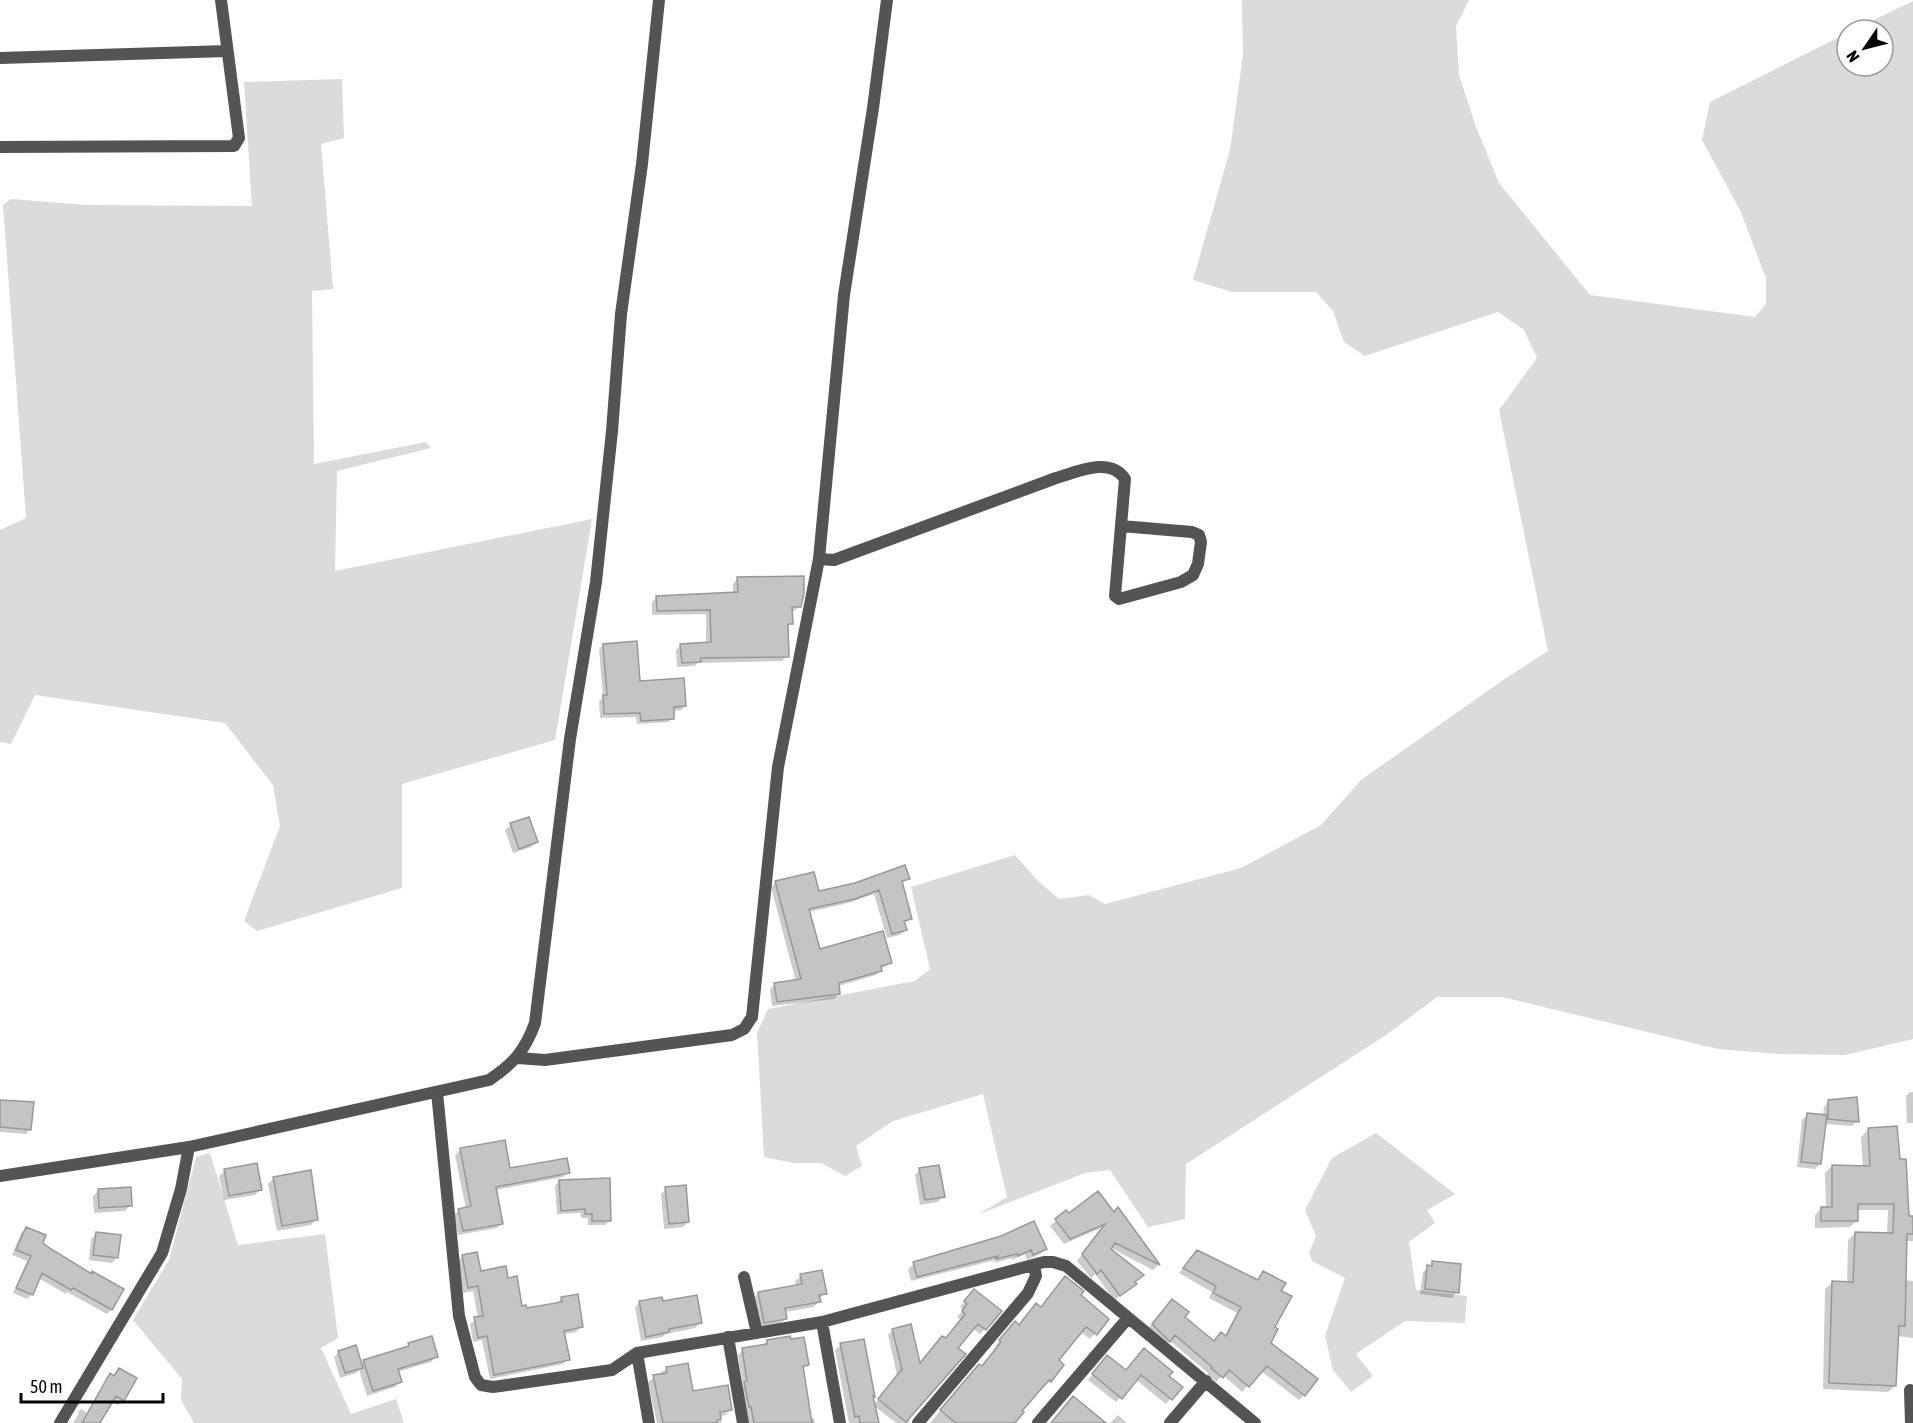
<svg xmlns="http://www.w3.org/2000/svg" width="1913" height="1423" font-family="'Asap Condensed',sans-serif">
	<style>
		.green { fill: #dbdbdb }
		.shadow { fill: #0003 }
		.building { fill: #c4c4c4; stroke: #989898; stroke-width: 1.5 }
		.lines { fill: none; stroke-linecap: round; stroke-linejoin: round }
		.street { stroke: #545454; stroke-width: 12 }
	</style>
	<rect width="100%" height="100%" fill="#fff"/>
	<!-- green -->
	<path class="green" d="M 1242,0 L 1469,0 L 1456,26 L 1459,75 L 1476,127 L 1499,183 L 1590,295 L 1755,317 L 1766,304 L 1766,278 L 1740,210 L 1702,140 L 1710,102 L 1847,33 L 1847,66 L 1883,66 L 1883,30 L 1853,30 L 1913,1 L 1913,1039 L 1845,1055 L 1779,1054 L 1718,1049 L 1502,997 L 1437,997 L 1386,1035 L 1186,1164 L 1185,1219 L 1148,1227 L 1110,1170 L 1085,1173 L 977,1215 L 1007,1197 L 983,1094 L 893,1121 L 856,1146 L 862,1166 L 845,1176 L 821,1163 L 794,1163 L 764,1157 L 757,1033 L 768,1009 L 915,981 L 930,969 L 911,887 L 1015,855 L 1037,880 L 1059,899 L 1089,895 L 1105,904 L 1241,868 L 1321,825 L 1361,780 L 1506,678 L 1548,651 L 1499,410 L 1537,358 L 1524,330 L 1498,312 L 1365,356 L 1344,342 L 1333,311 L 1316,292 L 1232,292 L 1193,280 L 1230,150 L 1243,55 Z
		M 342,79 L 344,138 L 321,144 L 333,289 L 312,291 L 314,464 L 426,442 L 431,448 L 337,471 L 335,571 L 592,519 L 555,740 L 402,784 L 402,888 L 257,931 L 244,921 L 280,826 L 273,785 L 225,723 L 35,695 L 11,744 L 0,742 L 0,530 L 26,518 L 3,205 L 11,199 L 86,205 L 252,206 L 244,82 Z
		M 1376,1133 L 1455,1194 L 1427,1210 L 1435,1223 L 1409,1242 L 1416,1290 L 1467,1296 L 1465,1323 L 1405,1321 L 1356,1354 L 1373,1376 L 1351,1392 L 1333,1370 L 1325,1336 L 1345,1278 L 1312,1261 L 1309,1253 L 1316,1236 L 1305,1210 L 1332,1158 Z
		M 210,1153 L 238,1245 L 325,1234 L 338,1338 L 321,1348 L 351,1414 L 396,1399 L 404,1423 L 194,1423 L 181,1400 L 182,1379 L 133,1320 L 169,1260 L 196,1157 Z"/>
	<!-- shadow -->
	<path class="shadow" d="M 738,578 L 800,606 L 794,611 L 791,611 L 791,623 L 787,628 L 787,656 L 782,661 L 698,663 L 694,666 L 677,667 L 676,650 L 681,645 L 706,643 L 706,614 L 652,615 L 652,602 L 657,597 L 733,594 L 733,584 Z
		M 603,645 L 638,682 L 685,706 L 681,710 L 672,711 L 673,718 L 668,722 L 637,724 L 636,717 L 600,718 L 599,701 L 603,698 L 599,649 Z
		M 528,819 L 536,842 L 531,847 L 513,853 L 505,830 L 511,825 Z
		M 908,878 L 901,884 L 911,918 L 903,924 L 905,930 L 900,935 L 887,938 L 874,894 L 848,903 L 809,912 L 819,950 L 890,962 L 885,967 L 880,968 L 881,970 L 876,975 L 838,986 L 839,994 L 834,999 L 772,1006 L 770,989 L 775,984 L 796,982 L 771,887 L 776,882 L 818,893 Z
		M 1910,1092 L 1913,1092 L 1913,1123 L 1907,1123 L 1906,1096 Z
		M 0,1101 L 30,1129 L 26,1134 L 0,1132 Z
		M 1829,1101 L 1857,1121 L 1852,1126 L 1825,1124 L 1820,1164 L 1815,1169 L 1797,1167 L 1802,1120 L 1808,1114 L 1823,1116 L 1824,1107 Z
		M 1868,1130 L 1899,1161 L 1908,1218 L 1913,1218 L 1913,1241 L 1905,1241 L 1903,1280 L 1913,1281 L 1913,1338 L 1897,1336 L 1895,1386 L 1888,1392 L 1823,1389 L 1825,1289 L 1832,1283 L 1847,1283 L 1848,1240 L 1855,1233 L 1887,1235 L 1888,1210 L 1857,1210 L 1857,1221 L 1850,1227 L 1815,1228 L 1815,1215 L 1821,1208 L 1826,1208 L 1825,1173 L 1832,1166 L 1863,1168 L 1861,1137 Z
		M 460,1150 L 509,1170 L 568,1172 L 563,1177 L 495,1190 L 502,1223 L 497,1228 L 458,1235 L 454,1215 L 459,1210 L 466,1209 L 455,1155 Z
		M 920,1169 L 943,1196 L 938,1202 L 920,1205 L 915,1175 Z
		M 225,1171 L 261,1189 L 255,1195 L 224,1200 L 219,1176 Z
		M 274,1178 L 316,1219 L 311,1225 L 277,1231 L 268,1184 Z
		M 559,1181 L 610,1220 L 605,1225 L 588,1225 L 588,1218 L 581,1218 L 581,1213 L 557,1214 L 555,1186 Z
		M 666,1189 L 688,1222 L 683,1227 L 664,1229 L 661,1194 Z
		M 98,1191 L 130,1205 L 125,1211 L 94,1213 L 93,1196 Z
		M 1118,1209 L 1158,1265 L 1153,1270 L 1111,1248 L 1136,1280 L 1129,1289 L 1114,1300 L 1095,1274 L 1091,1278 L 1077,1261 L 1103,1227 L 1064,1244 L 1050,1226 L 1066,1212 L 1068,1215 L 1114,1214 Z
		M 26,1228 L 41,1243 L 90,1275 L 92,1273 L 122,1290 L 111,1310 L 107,1314 L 67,1292 L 66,1294 L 38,1278 L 32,1294 L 27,1299 L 13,1293 L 27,1261 L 12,1255 L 21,1233 Z
		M 96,1234 L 117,1257 L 112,1263 L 89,1260 L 91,1239 Z
		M 1002,1237 L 1045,1249 L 1040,1254 L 1027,1260 L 1025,1254 L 1012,1260 L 1012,1258 L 994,1263 L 996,1260 L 911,1281 L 908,1269 L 914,1264 Z
		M 463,1256 L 480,1273 L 507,1280 L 521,1307 L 525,1310 L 557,1303 L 562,1298 L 581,1327 L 576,1332 L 563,1334 L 568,1359 L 563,1364 L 490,1379 L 482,1340 L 473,1342 L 470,1324 L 478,1318 L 473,1291 L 463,1293 L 458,1261 Z
		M 1192,1257 L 1256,1281 L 1263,1272 L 1279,1291 L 1269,1344 L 1304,1395 L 1299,1400 L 1261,1371 L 1242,1392 L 1223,1375 L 1216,1382 L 1207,1375 L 1208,1373 L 1169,1340 L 1164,1346 L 1147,1330 L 1167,1306 L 1213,1342 L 1224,1337 L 1237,1313 L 1209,1298 L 1212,1292 L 1179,1273 Z
		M 1433,1263 L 1457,1292 L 1452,1298 L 1420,1294 L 1423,1272 Z
		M 801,1276 L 825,1293 L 819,1299 L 819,1301 L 814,1307 L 784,1312 L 786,1319 L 780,1324 L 758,1328 L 753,1299 L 758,1293 L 796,1286 L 795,1281 Z
		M 1078,1296 L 1107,1319 L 1090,1339 L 1081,1332 L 1057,1361 L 1050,1381 L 1045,1386 L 1043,1385 L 1012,1423 L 930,1423 L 974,1371 L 981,1368 L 997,1348 L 995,1346 L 1010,1329 L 1019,1326 L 1040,1308 Z
		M 969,1297 L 985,1329 L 980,1334 L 972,1328 L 956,1349 L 910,1417 L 909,1423 L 896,1423 L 874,1406 L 877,1423 L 849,1423 L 835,1350 L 841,1345 L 874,1405 L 897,1375 L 888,1335 L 893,1330 L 919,1365 L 936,1343 L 942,1338 L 945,1340 L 961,1320 L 957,1317 L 963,1310 L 960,1307 Z
		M 640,1302 L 662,1303 L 700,1323 L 695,1328 L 666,1334 L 662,1337 L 641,1341 L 635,1307 Z
		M 767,1341 L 807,1365 L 802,1370 L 810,1418 L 814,1418 L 815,1423 L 749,1423 L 740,1388 L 743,1385 L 738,1355 L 743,1350 L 762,1346 Z
		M 409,1344 L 436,1356 L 431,1362 L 397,1372 L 400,1382 L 395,1387 L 367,1396 L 359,1370 L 356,1373 L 340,1378 L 334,1357 L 339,1352 L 361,1364 L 364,1362 L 403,1350 Z
		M 1103,1362 L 1125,1372 L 1167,1376 L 1181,1387 L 1166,1404 L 1135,1379 L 1116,1402 L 1088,1380 Z
		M 667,1368 L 692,1393 L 731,1409 L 725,1415 L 721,1416 L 722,1423 L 657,1423 L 648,1382 Z
		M 119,1370 L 123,1400 L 118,1405 L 111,1401 L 98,1423 L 73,1423 L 79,1413 L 77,1413 L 81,1409 L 87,1413 L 106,1380 L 111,1375 L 113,1377 Z
		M 1118,1415 L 1127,1423 L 1110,1423 Z"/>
	<!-- building -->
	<path class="building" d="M 804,576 L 804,593 L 801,607 L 792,607 L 793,624 L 788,624 L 789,657 L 701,658 L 701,662 L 682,663 L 680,644 L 711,642 L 710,610 L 657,611 L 656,596 L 738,592 L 737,577 Z
		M 637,641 L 640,681 L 684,678 L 686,706 L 674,707 L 674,719 L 641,721 L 640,713 L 604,714 L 603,695 L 607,695 L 603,644 Z
		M 529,817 L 538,842 L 519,849 L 510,823 Z
		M 905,865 L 910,879 L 902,881 L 912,919 L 904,921 L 907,930 L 892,934 L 879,890 L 855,899 L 809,909 L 820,949 L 883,931 L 892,963 L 881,966 L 882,971 L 839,983 L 840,994 L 777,1002 L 774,983 L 801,979 L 775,881 L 814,872 L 819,891 L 855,883 Z
		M 1857,1097 L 1859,1122 L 1828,1119 L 1828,1100 Z
		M 0,1100 L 34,1102 L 31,1130 L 0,1127 Z
		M 1807,1113 L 1827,1115 L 1821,1164 L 1801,1162 Z
		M 1897,1126 L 1900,1159 L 1906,1159 L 1909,1216 L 1913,1216 L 1913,1234 L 1907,1234 L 1905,1326 L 1899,1326 L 1896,1386 L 1829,1383 L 1832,1281 L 1853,1282 L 1855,1232 L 1893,1233 L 1894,1204 L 1858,1204 L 1858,1221 L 1821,1221 L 1821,1207 L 1832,1207 L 1832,1165 L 1870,1166 L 1868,1128 Z
		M 505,1140 L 510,1168 L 567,1158 L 570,1173 L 496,1187 L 503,1224 L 463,1231 L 458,1209 L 471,1206 L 460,1148 Z
		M 257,1163 L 262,1190 L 229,1196 L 224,1169 Z
		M 939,1165 L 945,1197 L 925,1200 L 919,1168 Z
		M 311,1170 L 318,1220 L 282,1226 L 273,1177 Z
		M 610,1178 L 611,1221 L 592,1221 L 592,1214 L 585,1214 L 585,1209 L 561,1211 L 559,1180 Z
		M 686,1185 L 689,1222 L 669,1224 L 665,1187 Z
		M 131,1187 L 132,1206 L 99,1208 L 98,1189 Z
		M 1098,1191 L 1114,1212 L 1118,1207 L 1160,1265 L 1115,1243 L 1111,1249 L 1144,1275 L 1135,1282 L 1137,1284 L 1120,1296 L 1101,1270 L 1097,1274 L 1082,1254 L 1105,1224 L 1070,1239 L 1055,1219 L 1066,1210 L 1069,1213 Z
		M 1034,1221 L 1047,1249 L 1033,1255 L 1031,1250 L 1018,1256 L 1017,1254 L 996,1259 L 998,1256 L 917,1277 L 913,1262 L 1001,1236 Z
		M 26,1227 L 46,1235 L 43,1243 L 51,1249 L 92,1274 L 92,1271 L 124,1289 L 112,1310 L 73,1288 L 71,1290 L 42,1273 L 33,1295 L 16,1288 L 31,1256 L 16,1250 Z
		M 96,1232 L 121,1235 L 118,1258 L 93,1255 Z
		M 1197,1250 L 1258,1280 L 1263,1271 L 1286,1283 L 1281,1291 L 1292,1296 L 1275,1327 L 1278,1329 L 1271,1343 L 1318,1379 L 1305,1396 L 1267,1366 L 1249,1387 L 1229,1370 L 1223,1378 L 1211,1368 L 1212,1367 L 1175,1335 L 1170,1342 L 1152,1324 L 1172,1299 L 1189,1312 L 1185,1317 L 1214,1341 L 1221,1332 L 1226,1336 L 1241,1307 L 1213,1293 L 1216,1286 L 1183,1268 Z
		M 477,1252 L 481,1271 L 506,1266 L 508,1278 L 517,1276 L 522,1306 L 526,1305 L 527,1308 L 562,1302 L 561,1297 L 578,1294 L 583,1327 L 564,1331 L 570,1360 L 494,1375 L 487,1336 L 478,1338 L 474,1317 L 483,1316 L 478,1286 L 468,1288 L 462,1255 Z
		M 1432,1261 L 1461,1264 L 1459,1293 L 1425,1289 L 1427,1265 L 1432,1266 Z
		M 822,1270 L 827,1294 L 819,1295 L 821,1302 L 785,1308 L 787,1319 L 764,1323 L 758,1292 L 802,1284 L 800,1274 Z
		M 1065,1276 L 1084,1291 L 1081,1295 L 1109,1319 L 1097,1335 L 1086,1327 L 1059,1360 L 1064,1365 L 1051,1382 L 1049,1380 L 1022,1411 L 1024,1412 L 1015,1423 L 956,1423 L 940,1410 L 979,1364 L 982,1366 L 1001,1342 L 999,1340 L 1015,1321 L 1019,1325 L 1036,1303 L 1041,1307 Z
		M 974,1289 L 1002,1311 L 986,1330 L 978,1324 L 958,1348 L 966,1354 L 906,1422 L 878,1399 L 902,1369 L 892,1329 L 911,1324 L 920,1363 L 942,1336 L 946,1338 L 965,1314 L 962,1311 L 967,1304 L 964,1301 Z
		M 697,1295 L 702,1323 L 669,1329 L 669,1332 L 646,1337 L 639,1301 L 662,1297 L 663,1301 Z
		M 432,1336 L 438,1357 L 398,1369 L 402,1382 L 373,1391 L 363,1360 L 409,1346 L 408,1343 Z
		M 790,1336 L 791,1339 L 804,1337 L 809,1365 L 803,1366 L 812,1423 L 754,1423 L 751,1407 L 749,1407 L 744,1382 L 747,1381 L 742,1348 L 767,1344 L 767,1340 Z
		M 864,1339 L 875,1397 L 873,1396 L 879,1423 L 860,1423 L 859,1416 L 855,1417 L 840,1343 Z
		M 356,1345 L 363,1368 L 345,1373 L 338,1351 Z
		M 1144,1348 L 1173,1372 L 1169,1376 L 1183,1387 L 1172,1400 L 1141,1375 L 1122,1399 L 1092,1374 L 1107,1355 L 1126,1370 Z
		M 688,1363 L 693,1391 L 728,1385 L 732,1410 L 720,1412 L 721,1419 L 717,1420 L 717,1423 L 663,1423 L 653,1375 L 667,1373 L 666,1367 Z
		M 119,1368 L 137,1378 L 124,1401 L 116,1396 L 100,1423 L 82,1423 L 110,1373 L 114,1376 Z
		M 1073,1396 L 1106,1423 L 1051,1423 Z"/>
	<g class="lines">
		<!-- street -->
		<path class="street" d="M 0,58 L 227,51
			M 0,147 L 234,146 L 239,138 L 221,0
			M 819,559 L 834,560 L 1056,478 C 1077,472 1110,456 1125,479 L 1115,596 L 1119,599 L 1181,582 L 1193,575 L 1198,564 L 1201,542 L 1199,535 L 1192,532 L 1121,526
			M 518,1058 L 545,1060 L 732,1035 L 744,1029 L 752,1017 L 778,767 L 819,559 L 844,295 L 873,108 L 887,0
			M 437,1092 L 459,1316 L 475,1377 L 481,1385 L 493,1387 L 612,1370 L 637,1353 L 822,1322 L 1044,1262 L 1053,1262 L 1066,1266 L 1255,1423
			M 0,1176 L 189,1147 L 489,1080 C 513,1064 525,1051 535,1023 L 570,739 L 596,582 L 612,431 L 621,314 L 642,164 L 659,0
			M 744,1277 L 757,1333
			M 822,1322 L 840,1423
			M 728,1337 L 743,1423
			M 637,1353 L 649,1423
			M 1910,1390 L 1911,1423
			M 60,1423 L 162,1253 L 181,1189 L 189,1147
			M 918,1423 L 1028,1293 L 1036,1276 L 1034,1265
			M 1038,1423 L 1128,1318
			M 1170,1423 L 1206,1381"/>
	</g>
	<!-- north arrow -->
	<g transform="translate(1865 48) rotate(235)"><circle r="28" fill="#ffffff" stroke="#999999" stroke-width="1.5"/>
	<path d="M0-4.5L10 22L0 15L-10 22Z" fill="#000000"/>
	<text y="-9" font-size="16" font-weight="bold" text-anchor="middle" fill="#000000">N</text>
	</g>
	<!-- scale -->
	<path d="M21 1393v9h142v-9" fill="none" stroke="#000000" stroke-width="3"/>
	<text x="30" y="1393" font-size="18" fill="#000000" stroke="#ffffff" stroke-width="4.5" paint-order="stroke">50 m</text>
</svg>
